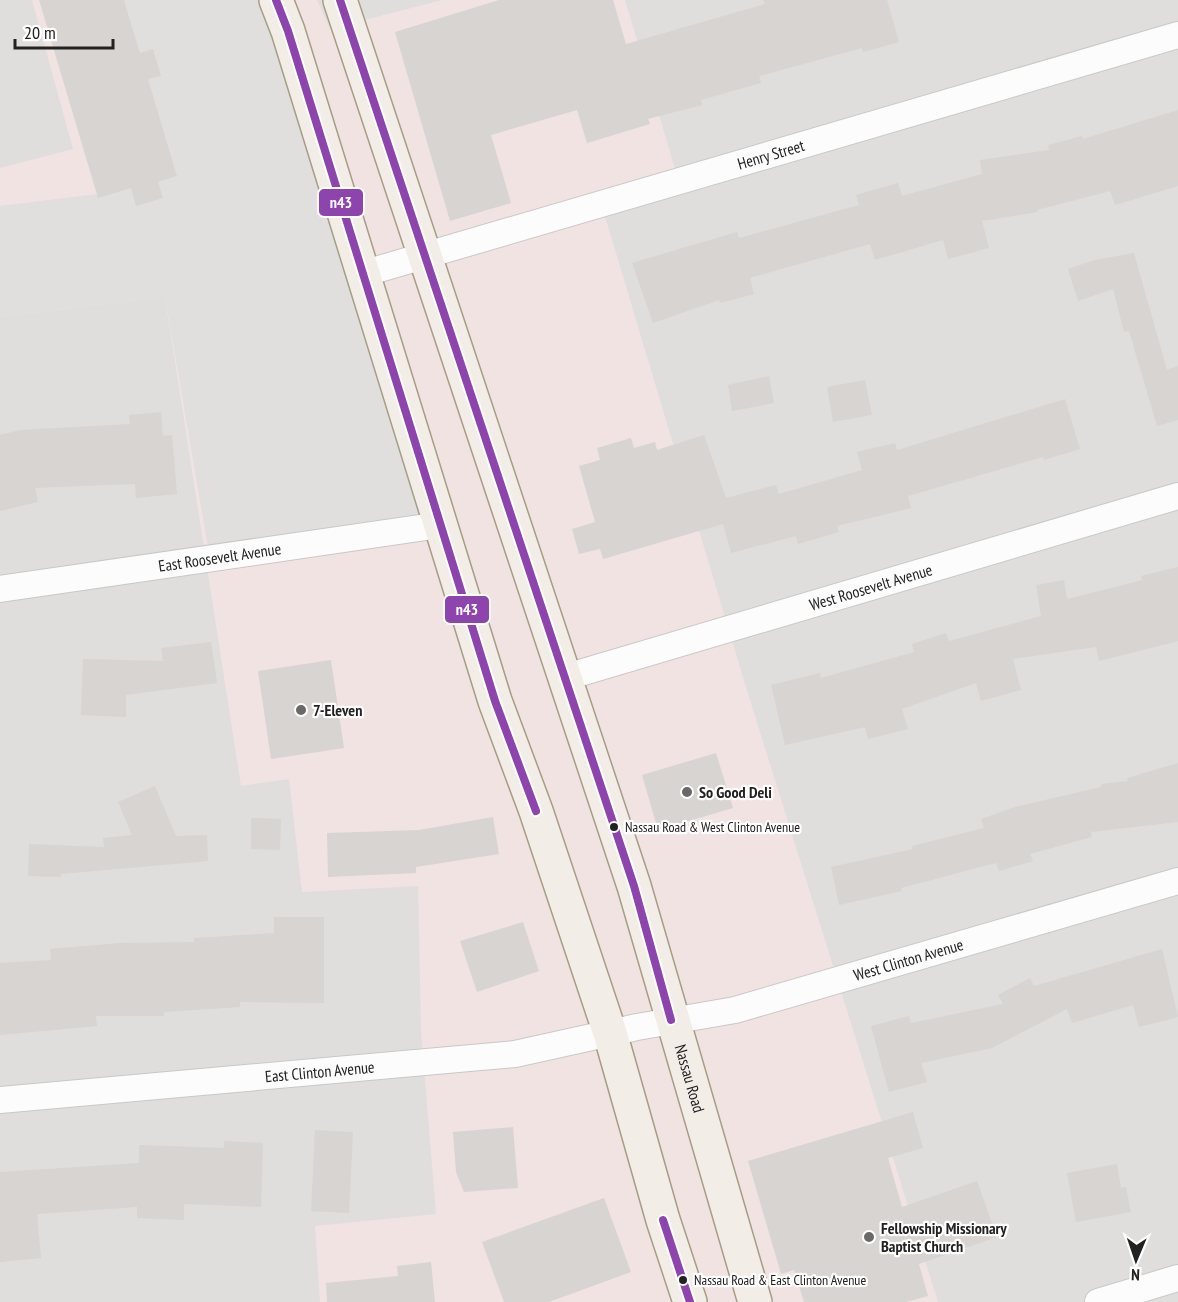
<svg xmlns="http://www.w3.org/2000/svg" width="1178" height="1302" font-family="'PT Sans Narrow',sans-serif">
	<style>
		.residential { fill: #dfdedc }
		.commercial { fill: #f1e3e1 }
		.parking { fill: #e0dfde }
		.building { fill: #d7d4d2 }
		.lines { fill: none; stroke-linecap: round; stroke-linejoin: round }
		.street-casing { stroke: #c9c8c7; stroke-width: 28 }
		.primary-casing { stroke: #a79c86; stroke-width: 36 }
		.street { stroke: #fdfcfc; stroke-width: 26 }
		.primary { stroke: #f3ede7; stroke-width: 33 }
		.bus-1-casing { stroke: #fff; stroke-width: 12 }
		.bus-1 { stroke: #8e44ad; stroke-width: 8 }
		.poi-dot { fill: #6a6968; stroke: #fff; stroke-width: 2 }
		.bus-dot { fill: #222; stroke: #fff; stroke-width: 2 }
		.labels { text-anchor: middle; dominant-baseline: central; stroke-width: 4.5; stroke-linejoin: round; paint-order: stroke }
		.bus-label { font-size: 14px; fill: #222; stroke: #fff; text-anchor: start }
		.street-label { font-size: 16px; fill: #222; stroke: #fff }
		.poi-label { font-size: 16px; font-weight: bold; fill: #222; stroke: #fff; text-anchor: start }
		.line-badge { stroke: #fff; stroke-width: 2 }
		.badge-label { font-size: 16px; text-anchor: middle; font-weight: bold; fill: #fff }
	</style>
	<rect width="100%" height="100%" fill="#f0eeeb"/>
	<!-- residential -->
	<path class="residential" d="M 0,0 L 1178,0 L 1178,1302 L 0,1302 Z"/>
	<!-- commercial -->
	<path class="commercial" d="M 32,0 L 317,0 L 330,29 L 442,0 L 625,0 L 678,179 L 601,203 L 745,684 L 938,1302 L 320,1302 L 315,1226 L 436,1214 L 421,1031 L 418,886 L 302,892 L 289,779 L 241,786 L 165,297 L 0,317 L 0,168 L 73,149 Z"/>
	<!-- parking -->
	<path class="parking" d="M 124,0 L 276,0 L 440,525 L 210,559 L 165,297 L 0,317 L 0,206 L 97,194 L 177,176 Z"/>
	<!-- building -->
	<path class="building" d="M 39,0 L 124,0 L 140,53 L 153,49 L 161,76 L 148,79 L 177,176 L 158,182 L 163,198 L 136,206 L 131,188 L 98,198 Z
		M 499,0 L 613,0 L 626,44 L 765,4 L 763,0 L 887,0 L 899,42 L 863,52 L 862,48 L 759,76 L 761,83 L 701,100 L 702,105 L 648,119 L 650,124 L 587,143 L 577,110 L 491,135 L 511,203 L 450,221 L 395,32 Z
		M 1178,110 L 1178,186 L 1115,205 L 1110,191 L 1037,210 L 1038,212 L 982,221 L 989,248 L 948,259 L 943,240 L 875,260 L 870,244 L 750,278 L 754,294 L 720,303 L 719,300 L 653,323 L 632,263 L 737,232 L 739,238 L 859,205 L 856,195 L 898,183 L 902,196 L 982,174 L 980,160 L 1049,150 L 1048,145 L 1082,136 L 1083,139 Z
		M 1134,253 L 1167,370 L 1178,366 L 1178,420 L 1157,426 L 1129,331 L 1124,332 L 1113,289 L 1078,301 L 1068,269 L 1095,260 Z
		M 769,376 L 774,403 L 732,411 L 728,385 Z
		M 865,380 L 872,415 L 833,422 L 827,387 Z
		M 1065,399 L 1080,449 L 1044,460 L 1043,457 L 908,496 L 911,508 L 837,526 L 839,532 L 798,544 L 796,536 L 731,553 L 723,524 L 603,559 L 600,549 L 579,554 L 572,529 L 595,522 L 579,466 L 600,460 L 597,448 L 631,438 L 634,448 L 655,442 L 657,450 L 704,435 L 726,498 L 776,485 L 779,494 L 862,470 L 857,452 L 895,443 L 897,450 Z
		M 161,412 L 163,436 L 172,435 L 177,494 L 136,498 L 135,484 L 35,488 L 38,502 L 0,511 L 0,435 L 20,430 L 130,424 L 129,415 Z
		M 1178,567 L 1178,641 L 1099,661 L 1096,647 L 1013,659 L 1021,690 L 981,701 L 976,683 L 902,709 L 908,729 L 868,739 L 865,727 L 785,745 L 771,685 L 820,673 L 821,678 L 914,652 L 912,644 L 946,633 L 949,641 L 1041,616 L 1036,585 L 1064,580 L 1067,599 L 1142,580 L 1141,576 Z
		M 211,642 L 217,683 L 126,695 L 126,717 L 81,715 L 83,659 L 163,661 L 161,648 Z
		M 331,660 L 344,748 L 271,759 L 258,671 Z
		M 716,753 L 733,808 L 658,830 L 642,775 Z
		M 1178,763 L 1178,822 L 1091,832 L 1092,837 L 1030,854 L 1033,861 L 999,871 L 996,863 L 901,888 L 902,891 L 839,905 L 831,867 L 913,849 L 912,846 L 984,828 L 981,819 L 1015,807 L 1101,787 L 1101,784 L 1128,781 L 1127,778 Z
		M 155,786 L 176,836 L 207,835 L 208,861 L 61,874 L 61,877 L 28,876 L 29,844 L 104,847 L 103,838 L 132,835 L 118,802 Z
		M 493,817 L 499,854 L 416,867 L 416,873 L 328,877 L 327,833 L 419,830 Z
		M 251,818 L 281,819 L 280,850 L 251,849 Z
		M 274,917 L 324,917 L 324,1003 L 240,1002 L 240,1007 L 164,1012 L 164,1016 L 96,1016 L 97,1026 L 0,1035 L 0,963 L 51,960 L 50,949 L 121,943 L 194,942 L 194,938 L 274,933 Z
		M 523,922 L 539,971 L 477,992 L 460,941 Z
		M 1162,949 L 1178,1017 L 1139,1027 L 1133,1005 L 1072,1023 L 1067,1009 L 992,1048 L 921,1063 L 927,1082 L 889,1092 L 871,1026 L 909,1016 L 911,1023 L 1003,1004 L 998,995 L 1030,978 L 1034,986 Z
		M 913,1112 L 923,1148 L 888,1158 L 902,1207 L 977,1181 L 997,1237 L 919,1264 L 928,1296 L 906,1302 L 804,1302 L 794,1270 L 781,1274 L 748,1161 Z
		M 513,1127 L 518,1188 L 464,1192 L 456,1172 L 453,1132 Z
		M 315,1130 L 353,1132 L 349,1213 L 311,1211 Z
		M 224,1141 L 263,1143 L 261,1207 L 184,1204 L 184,1220 L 137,1218 L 137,1207 L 37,1214 L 41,1258 L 0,1262 L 0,1172 L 139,1163 L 139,1145 L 224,1148 Z
		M 1117,1164 L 1121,1188 L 1126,1187 L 1131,1212 L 1076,1222 L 1067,1173 Z
		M 604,1198 L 631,1272 L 549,1302 L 504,1302 L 482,1242 Z
		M 431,1262 L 435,1302 L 327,1302 L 326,1283 L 398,1276 L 397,1266 Z"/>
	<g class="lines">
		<!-- street casing -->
		<g class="street-casing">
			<g id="street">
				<path id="s1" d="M 362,274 L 1178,35"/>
				<path id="s2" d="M 0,589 L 440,525"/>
				<path id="s3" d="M 563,678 L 1178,496"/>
				<path id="s4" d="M 0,1100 L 515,1054 L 637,1027 L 735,1010 L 1178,881"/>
				<path d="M 1098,1302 L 1178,1278"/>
			</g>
		</g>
		<!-- primary casing -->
		<g class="primary-casing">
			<g id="primary">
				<path d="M 276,0 L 288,31 L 495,701 L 536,811 L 610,1033 L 663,1220 L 690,1302"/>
				<path id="s5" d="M 340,0 L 634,886 L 755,1302"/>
			</g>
		</g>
		<!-- street -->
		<use href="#street" class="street"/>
		<!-- primary -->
		<use href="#primary" class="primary"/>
		<!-- bus-1 casing -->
		<g class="bus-1-casing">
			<path id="bus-1" d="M 276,0 L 288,31 L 495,701 L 536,811
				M 340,0 L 634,886 L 671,1020
				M 663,1220 L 690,1302"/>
		</g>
		<!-- bus-1 -->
		<use href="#bus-1" class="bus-1"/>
	</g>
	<!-- markers -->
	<g class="poi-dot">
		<circle cx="301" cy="710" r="6"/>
		<circle cx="687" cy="792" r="6"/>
		<circle cx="869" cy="1237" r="6"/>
	</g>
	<g class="bus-dot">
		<circle cx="614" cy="827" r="5"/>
		<circle cx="683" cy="1280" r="5"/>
	</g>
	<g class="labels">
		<!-- bus labels -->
		<g class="bus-label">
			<text x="625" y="827">Nassau Road &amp; West Clinton Avenue</text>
			<text x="694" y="1280">Nassau Road &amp; East Clinton Avenue</text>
		</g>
		<!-- street labels -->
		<g class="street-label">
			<text stroke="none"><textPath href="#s1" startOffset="426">Henry Street</textPath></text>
			<text stroke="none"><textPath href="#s2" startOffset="222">East Roosevelt Avenue</textPath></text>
			<text stroke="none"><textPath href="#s3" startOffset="321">West Roosevelt Avenue</textPath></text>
			<text stroke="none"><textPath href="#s4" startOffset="922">West Clinton Avenue</textPath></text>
			<text stroke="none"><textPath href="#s4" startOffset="321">East Clinton Avenue</textPath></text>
			<text stroke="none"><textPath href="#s5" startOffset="1134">Nassau Road</textPath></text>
		</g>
		<!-- poi labels -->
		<g class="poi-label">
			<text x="313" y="710">7-Eleven</text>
			<text x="699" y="792">So Good Deli</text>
			<text x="881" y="1228">Fellowship Missionary<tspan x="881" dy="18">Baptist Church</tspan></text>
		</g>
	</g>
	<g class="line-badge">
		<rect x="318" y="188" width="46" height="29" rx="6" fill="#8e44ad"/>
		<rect x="444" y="595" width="46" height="29" rx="6" fill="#8e44ad"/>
	</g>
	<g class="badge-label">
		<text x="341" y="208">n43</text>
		<text x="467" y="615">n43</text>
	</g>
	<!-- north arrow -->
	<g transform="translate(1136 1260) rotate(182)" stroke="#ffffff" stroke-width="4.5" paint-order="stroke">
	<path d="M0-4.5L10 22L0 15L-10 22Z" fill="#222222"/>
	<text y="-9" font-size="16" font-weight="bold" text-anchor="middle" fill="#222222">N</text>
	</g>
	<!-- scale -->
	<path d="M15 39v9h98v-9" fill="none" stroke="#222222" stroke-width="3"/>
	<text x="24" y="39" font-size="18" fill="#222222" stroke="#ffffff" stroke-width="4.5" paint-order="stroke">20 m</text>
</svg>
